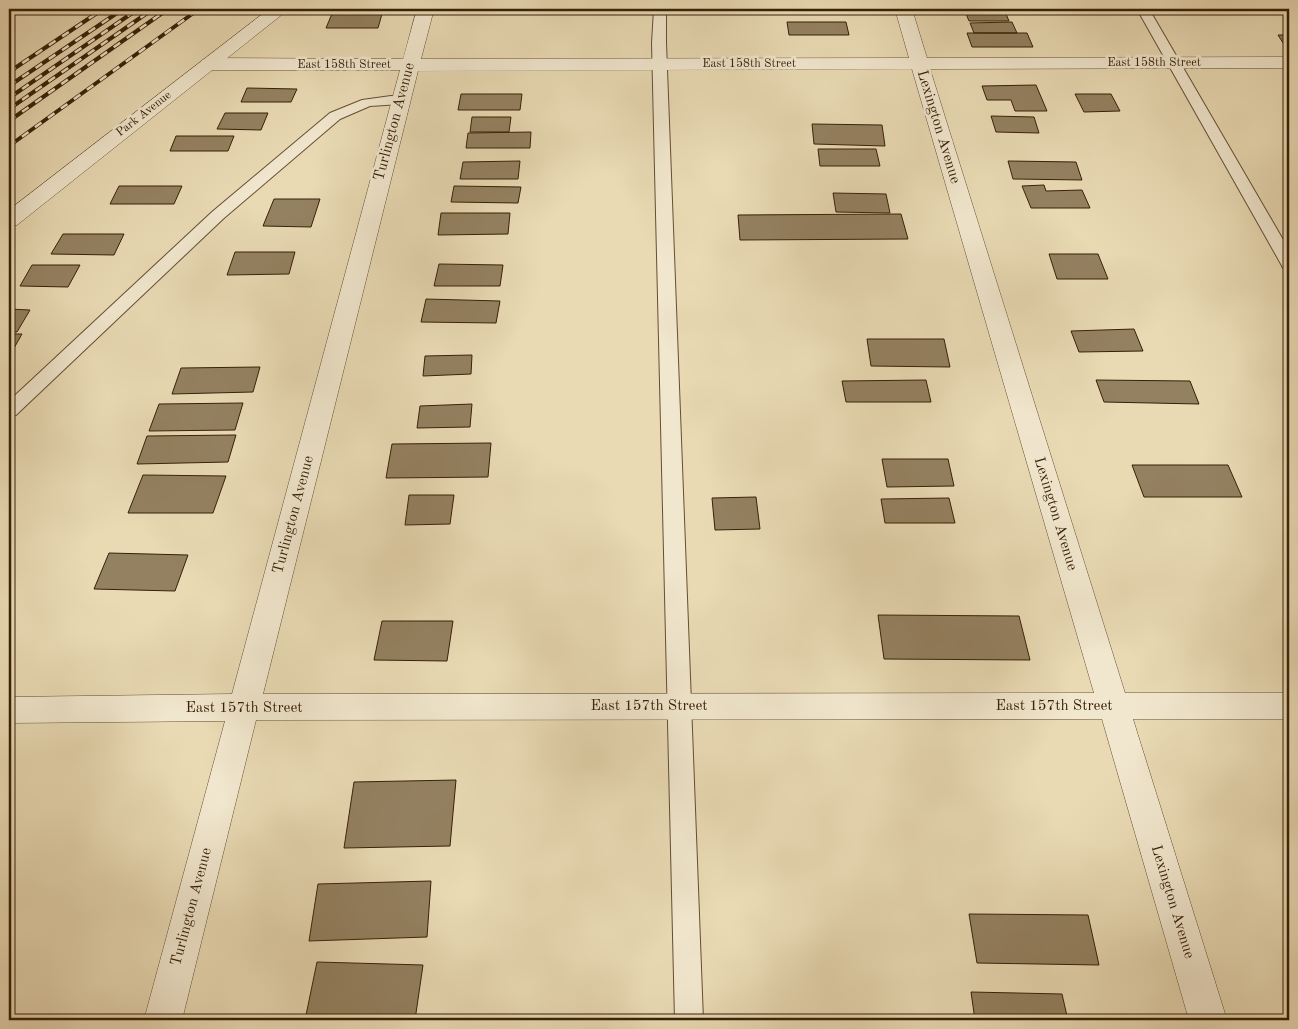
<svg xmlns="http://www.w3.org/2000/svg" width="1298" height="1029" font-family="'Old Standard TT',serif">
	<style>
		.building { fill: #948161; stroke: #372007 }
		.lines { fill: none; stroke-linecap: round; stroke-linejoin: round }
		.service-casing { stroke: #644e32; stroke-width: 2 }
		.minor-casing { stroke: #644e32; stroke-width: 1 }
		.tertiary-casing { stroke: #644e32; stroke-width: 1 }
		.service { fill: #f1e7ce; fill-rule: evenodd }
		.minor { fill: #f1e7ce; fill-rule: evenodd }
		.tertiary { fill: #f1e7ce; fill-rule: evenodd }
		.rail-casing { stroke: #372007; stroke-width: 4 }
		.rail { stroke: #f1e7ce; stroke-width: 2.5; stroke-dasharray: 8; stroke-linecap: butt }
		.labels { text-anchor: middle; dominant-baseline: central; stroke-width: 5; stroke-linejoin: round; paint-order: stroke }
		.far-street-label { font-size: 12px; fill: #372007; stroke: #f1e7ce }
		.street-label { font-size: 15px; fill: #372007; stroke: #f1e7ce }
	</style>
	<rect width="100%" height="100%" fill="#e9dab4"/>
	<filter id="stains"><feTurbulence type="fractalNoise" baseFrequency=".004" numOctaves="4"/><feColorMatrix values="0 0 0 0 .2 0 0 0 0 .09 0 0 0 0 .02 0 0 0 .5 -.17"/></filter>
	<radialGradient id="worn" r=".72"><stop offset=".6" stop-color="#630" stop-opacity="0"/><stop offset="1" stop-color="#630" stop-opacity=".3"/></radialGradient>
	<!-- building -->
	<path class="building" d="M 334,9 L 392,9 L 390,14 L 382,14 L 378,28 L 326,28 Z
		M 784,9 L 842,9 L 843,14 L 785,14 Z
		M 964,9 L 1004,9 L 1009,21 L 969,21 Z
		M 787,22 L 846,22 L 849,35 L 789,35 Z
		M 1012,22 L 1017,33 L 974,33 L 970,23 Z
		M 967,33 L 1027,33 L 1033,47 L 972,47 Z
		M 1278,35 L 1289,35 L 1289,46 L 1285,46 Z
		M 1036,85 L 1047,111 L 1015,111 L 1011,100 L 987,100 L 982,86 Z
		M 247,88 L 297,89 L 291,102 L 241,102 Z
		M 461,94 L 522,94 L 520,110 L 458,110 Z
		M 1075,94 L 1111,94 L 1120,111 L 1084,112 Z
		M 225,113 L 268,113 L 261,130 L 217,129 Z
		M 991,116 L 1034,117 L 1039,133 L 996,132 Z
		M 472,117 L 511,117 L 509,132 L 470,132 Z
		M 812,124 L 882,125 L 885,146 L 814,144 Z
		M 531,132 L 530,148 L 466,148 L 468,133 Z
		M 176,136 L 234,136 L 228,151 L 170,151 Z
		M 818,149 L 876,149 L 880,166 L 820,166 Z
		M 520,161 L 518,179 L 460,179 L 463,162 Z
		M 1008,161 L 1076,162 L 1082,180 L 1013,179 Z
		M 1044,185 L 1046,191 L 1082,190 L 1090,208 L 1031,208 L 1022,186 Z
		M 119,186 L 182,186 L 174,204 L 110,204 Z
		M 454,186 L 521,187 L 518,203 L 451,202 Z
		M 833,193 L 886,194 L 890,213 L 836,212 Z
		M 274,199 L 320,199 L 311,227 L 263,226 Z
		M 441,213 L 510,213 L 508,234 L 438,235 Z
		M 901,214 L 908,239 L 740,240 L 738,215 Z
		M 63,234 L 124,234 L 114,255 L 51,254 Z
		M 235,252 L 295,252 L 289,274 L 227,275 Z
		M 1049,254 L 1098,254 L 1108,279 L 1057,279 Z
		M 439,264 L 503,265 L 500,286 L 434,286 Z
		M 32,265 L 80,265 L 68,287 L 20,286 Z
		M 426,299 L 500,301 L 496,323 L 421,322 Z
		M 9,309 L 30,310 L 17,332 L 9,332 Z
		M 1134,329 L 1143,351 L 1079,352 L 1071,331 Z
		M 9,334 L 22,334 L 9,357 Z
		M 867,339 L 944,339 L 950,367 L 871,366 Z
		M 472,355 L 471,374 L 423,376 L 425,356 Z
		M 260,367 L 253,392 L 172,394 L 181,368 Z
		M 926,380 L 931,402 L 846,402 L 842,381 Z
		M 1096,380 L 1190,381 L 1199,404 L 1104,402 Z
		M 243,403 L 235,430 L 149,431 L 159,404 Z
		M 472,404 L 470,427 L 417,428 L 420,406 Z
		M 236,435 L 228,462 L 137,464 L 147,436 Z
		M 491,443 L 488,477 L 386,478 L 392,444 Z
		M 882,459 L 948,459 L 954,486 L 887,487 Z
		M 1132,465 L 1228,465 L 1242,497 L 1144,497 Z
		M 143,475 L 226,476 L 213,513 L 128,513 Z
		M 409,495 L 454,495 L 450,524 L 405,525 Z
		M 756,497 L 760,529 L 715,530 L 712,498 Z
		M 949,498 L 955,523 L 885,523 L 881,499 Z
		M 109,553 L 188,555 L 175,591 L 94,589 Z
		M 878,615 L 1019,616 L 1030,660 L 884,659 Z
		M 382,621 L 453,621 L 447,661 L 374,660 Z
		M 456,780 L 450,846 L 344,848 L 354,782 Z
		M 431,881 L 427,937 L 309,941 L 318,884 Z
		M 969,914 L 1088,915 L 1099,965 L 977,963 Z
		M 317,962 L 423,965 L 415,1020 L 305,1020 Z
		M 971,992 L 1062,994 L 1067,1016 L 1081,1016 L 1082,1020 L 975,1020 Z"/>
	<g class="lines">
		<!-- service casing -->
		<g class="service-casing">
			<path id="service" d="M 654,9 L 666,9 L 666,43 L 703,1020 L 675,1020 L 652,43 Z
				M 1137,9 L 1149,9 L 1289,250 L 1289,269 L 1283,268 L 1281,264 Z
				M 391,96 L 406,97 L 408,100 L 401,104 L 370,106 L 340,119 L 224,218 L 16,415 L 9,417 L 9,401 L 212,212 L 330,113 L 362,100 Z"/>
		</g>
		<!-- minor casing -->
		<g class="minor-casing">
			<path id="minor" d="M 417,9 L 434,9 L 421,59 L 909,58 L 895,9 L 912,9 L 927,58 L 1289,57 L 1289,68 L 930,69 L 1125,693 L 1289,693 L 1289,719 L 1133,719 L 1227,1020 L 1189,1020 L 1102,719 L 256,720 L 182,1020 L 144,1020 L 225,721 L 9,723 L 9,697 L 232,694 L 400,70 L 209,70 L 202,68 L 200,64 L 202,60 L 209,58 L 403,59 ZM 912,69 L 1094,693 L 263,694 L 418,71 Z"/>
		</g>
		<!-- tertiary casing -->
		<g class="tertiary-casing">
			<path id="tertiary" d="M 269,9 L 289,9 L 17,225 L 9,226 L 9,210 Z"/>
		</g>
		<!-- service -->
		<use href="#service" class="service"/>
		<!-- minor -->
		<use href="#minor" class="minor"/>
		<!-- tertiary -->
		<use href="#tertiary" class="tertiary"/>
		<!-- rail casing -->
		<g class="rail-casing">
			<path id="rail" d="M 9,72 L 103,9
				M 9,86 L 123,9
				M 9,98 L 138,9
				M 9,109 L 153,9
				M 9,121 L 168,9
				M 9,146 L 199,9"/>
		</g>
		<!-- rail -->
		<use href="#rail" class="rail"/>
	</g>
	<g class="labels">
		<!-- far-street labels -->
		<g class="far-street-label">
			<text x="1154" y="63">East 158th Street</text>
			<text x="749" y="64">East 158th Street</text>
			<text x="344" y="65">East 158th Street</text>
			<text transform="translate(144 114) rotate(-38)">Park Avenue</text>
		</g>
		<!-- street labels -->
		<g class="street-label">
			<text transform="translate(395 122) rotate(-75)">Turlington Avenue</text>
			<text transform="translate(938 127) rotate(73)">Lexington Avenue</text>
			<text transform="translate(1055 514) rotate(73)">Lexington Avenue</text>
			<text transform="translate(294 515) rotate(-75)">Turlington Avenue</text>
			<text x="649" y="706">East 157th Street</text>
			<text x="1054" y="706">East 157th Street</text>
			<text x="244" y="708">East 157th Street</text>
			<text transform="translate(1172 902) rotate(73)">Lexington Avenue</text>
			<text transform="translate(192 907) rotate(-75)">Turlington Avenue</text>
		</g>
	</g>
	<!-- margin -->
	<rect width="1298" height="1029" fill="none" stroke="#e9dab4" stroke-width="30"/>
	<rect x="10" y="10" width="1278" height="1009" fill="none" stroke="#372007" stroke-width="2.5"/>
	<rect x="15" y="15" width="1268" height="999" fill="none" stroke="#372007"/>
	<rect width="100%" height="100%" filter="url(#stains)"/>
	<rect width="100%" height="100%" fill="url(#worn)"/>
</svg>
